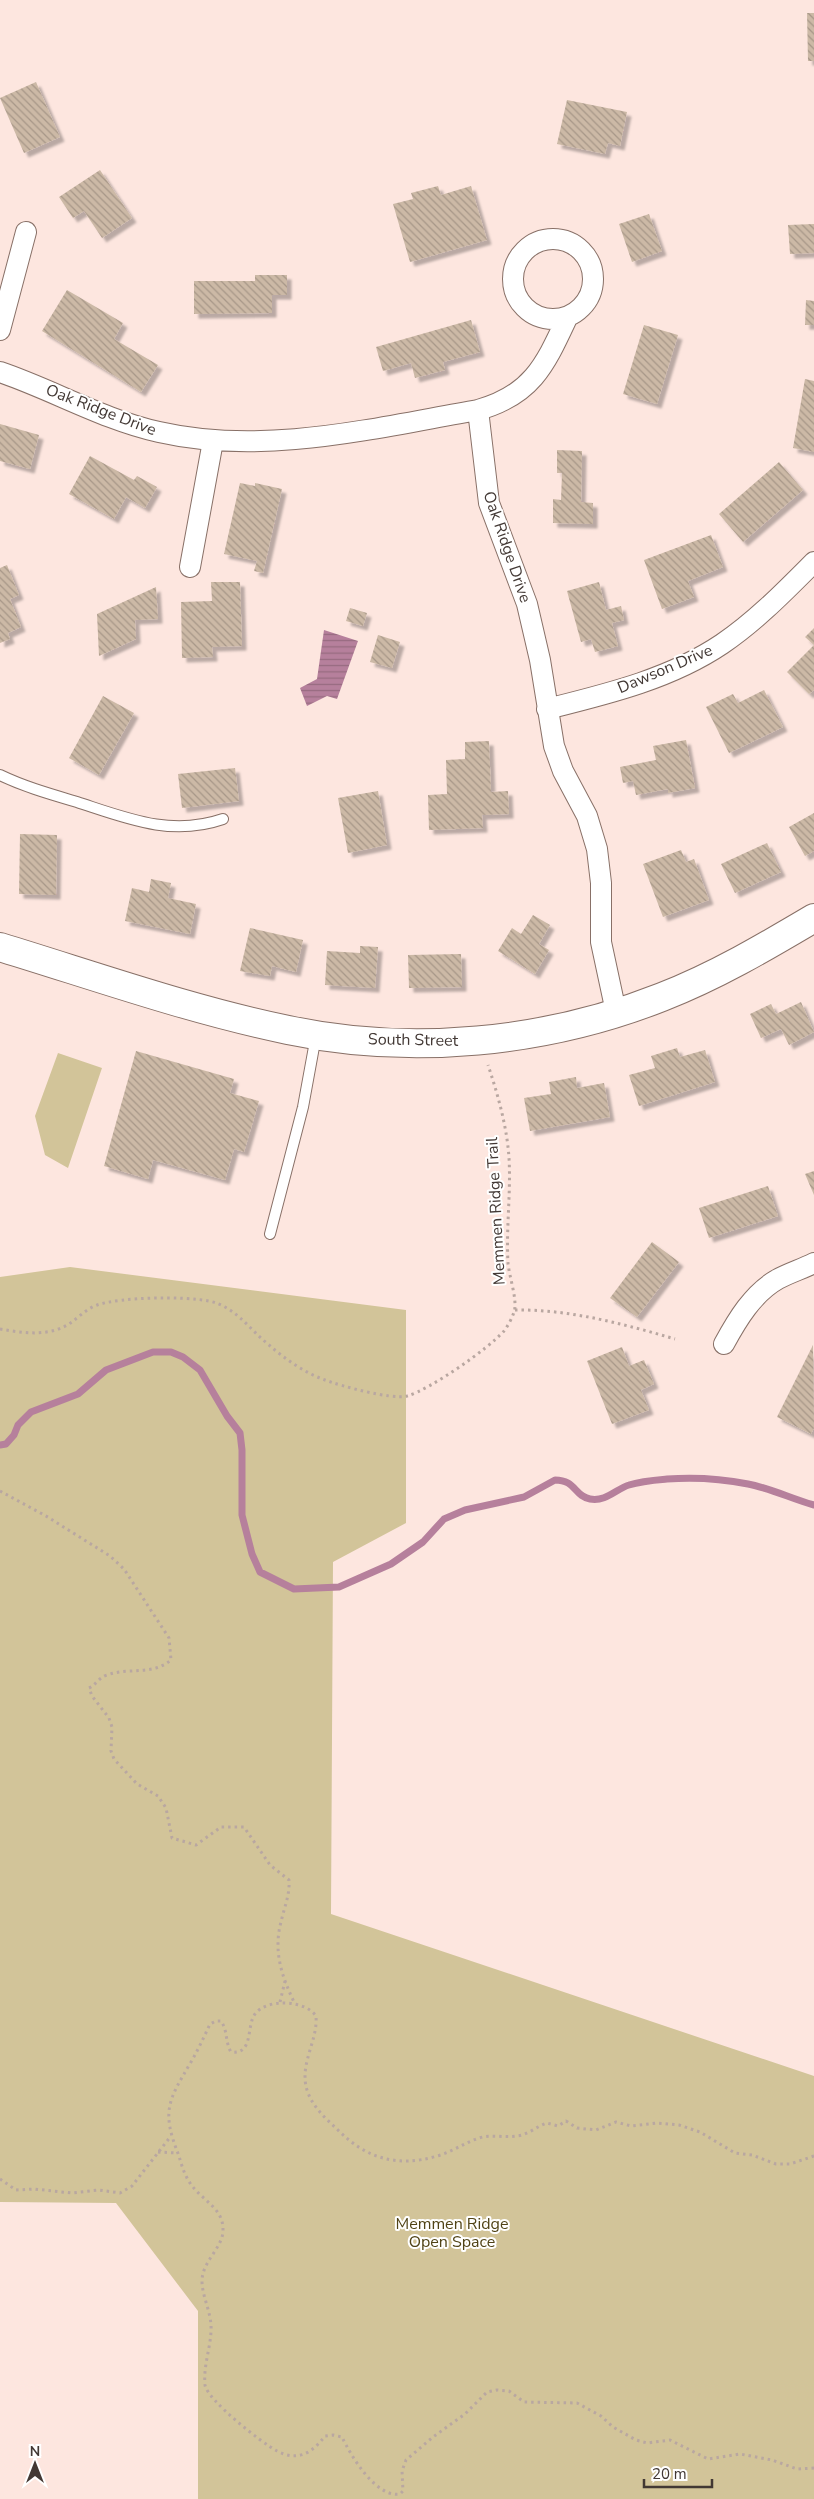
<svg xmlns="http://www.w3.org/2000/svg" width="814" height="2499" font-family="'Nunito Sans',sans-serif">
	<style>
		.green { fill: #d2c499 }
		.water { fill: url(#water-rules) }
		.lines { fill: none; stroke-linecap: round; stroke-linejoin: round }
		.stream { stroke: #b6809c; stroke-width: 7 }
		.building { fill: url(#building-back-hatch); filter: url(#shadow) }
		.lane-casing { stroke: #887067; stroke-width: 12 }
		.street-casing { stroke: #887067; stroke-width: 22 }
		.secondary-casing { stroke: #887067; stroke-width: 30 }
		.path { stroke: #b9a7a1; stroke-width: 3; stroke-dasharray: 2.5 4; stroke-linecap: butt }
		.lane { stroke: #fff; stroke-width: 10 }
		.street { stroke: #fff; stroke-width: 20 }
		.secondary { stroke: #fff; stroke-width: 28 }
		.labels { text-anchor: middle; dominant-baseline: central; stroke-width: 4; stroke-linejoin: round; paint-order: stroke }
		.street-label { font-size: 16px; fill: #423834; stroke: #fff }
		.park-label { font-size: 16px; fill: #504316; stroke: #fff }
	</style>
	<defs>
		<pattern id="water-rules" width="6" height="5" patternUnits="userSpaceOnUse" patternTransform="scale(1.25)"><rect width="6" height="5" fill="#b6809c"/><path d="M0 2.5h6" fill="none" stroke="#966a80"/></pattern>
		<pattern id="building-back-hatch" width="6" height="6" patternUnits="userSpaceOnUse" patternTransform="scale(1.25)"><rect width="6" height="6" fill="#ccb9a6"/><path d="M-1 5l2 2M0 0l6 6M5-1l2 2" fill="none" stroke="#a79788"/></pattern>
		<filter id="shadow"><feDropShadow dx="4.5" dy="4.5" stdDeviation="1" flood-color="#0004"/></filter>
	</defs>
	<rect width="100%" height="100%" fill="#fde6df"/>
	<!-- green -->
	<path class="green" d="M 58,1053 L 102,1068 L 68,1168 L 45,1155 L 35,1116 Z
		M 70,1267 L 406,1310 L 406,1523 L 333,1562 L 331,1914 L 814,2076 L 814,2499 L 198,2499 L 198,2311 L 116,2203 L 0,2202 L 0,1277 Z"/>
	<!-- water -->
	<path class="water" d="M 324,630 L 358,641 L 337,699 L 327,696 L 307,706 L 300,688 L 317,679 Z"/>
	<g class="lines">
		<!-- stream -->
		<path class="stream" d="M 0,1445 L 6,1444 L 14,1435 L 18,1425 L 31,1412 L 78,1394 L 106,1370 L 153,1352 L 171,1352 L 183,1357 L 200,1370 L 227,1416 L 240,1433 L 242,1450 L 242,1515 L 252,1554 L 260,1572 L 294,1589 L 339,1587 L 391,1564 L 423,1542 L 444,1519 L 465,1510 L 524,1497 L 555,1480 C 576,1480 574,1496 590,1499 C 606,1502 616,1489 629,1485 C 641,1481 655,1480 667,1479 C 693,1477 723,1479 748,1484 C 770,1488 792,1499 814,1505"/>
	</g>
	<!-- building -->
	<path class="building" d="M 807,13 L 814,13 L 814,61 L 808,61 Z
		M 36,82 L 60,137 L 24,153 L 0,98 Z
		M 567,100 L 627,112 L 620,146 L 608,143 L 605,154 L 557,144 Z
		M 100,170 L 132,218 L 102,238 L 84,211 L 73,218 L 59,197 Z
		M 438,186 L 441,195 L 471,186 L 487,240 L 410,262 L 393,204 L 413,199 L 411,193 Z
		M 649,214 L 662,251 L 632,262 L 619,224 Z
		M 814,224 L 814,253 L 790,254 L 788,225 Z
		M 255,275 L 287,275 L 287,295 L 272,295 L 272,313 L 194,314 L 194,281 L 255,281 Z
		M 67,290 L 123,323 L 114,339 L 158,365 L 141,392 L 42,331 Z
		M 806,300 L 814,301 L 814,325 L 805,325 Z
		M 471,320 L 480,352 L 443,362 L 445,370 L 415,378 L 411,363 L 383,371 L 376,347 Z
		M 644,325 L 678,335 L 657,404 L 623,394 Z
		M 805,379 L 814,381 L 814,452 L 793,448 Z
		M 0,424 L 39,435 L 30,469 L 0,461 Z
		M 557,450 L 582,451 L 581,502 L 593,503 L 593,524 L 553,523 L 553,499 L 561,500 L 562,473 L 557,473 Z
		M 90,456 L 134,480 L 137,476 L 157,487 L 145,508 L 126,497 L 114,519 L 69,494 Z
		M 779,462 L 803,490 L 743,542 L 719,514 Z
		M 240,483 L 255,486 L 255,483 L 282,489 L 263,573 L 254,571 L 257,561 L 224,554 Z
		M 711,535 L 723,567 L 688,581 L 694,597 L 662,609 L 644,560 Z
		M 7,565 L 19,595 L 10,599 L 21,627 L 8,633 L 10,639 L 0,643 L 0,568 Z
		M 211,582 L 240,582 L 242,646 L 212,647 L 213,657 L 182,658 L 181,602 L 212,601 Z
		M 599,582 L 606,610 L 621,606 L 624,620 L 612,623 L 618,646 L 595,652 L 591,639 L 581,642 L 567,591 Z
		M 156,587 L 158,619 L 135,620 L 136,639 L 99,656 L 97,614 Z
		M 350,608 L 367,613 L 363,626 L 346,621 Z
		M 814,628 L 814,690 L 809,694 L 787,672 L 814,645 L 805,637 Z
		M 378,635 L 400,642 L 392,668 L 370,662 Z
		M 764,690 L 783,727 L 729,753 L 706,707 L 733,694 L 738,703 Z
		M 103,696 L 134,713 L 99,775 L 69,758 Z
		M 686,740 L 695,788 L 668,793 L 668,789 L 636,795 L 633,781 L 623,783 L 620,767 L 656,760 L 653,746 Z
		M 489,741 L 491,792 L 508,791 L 509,814 L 482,815 L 483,828 L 429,830 L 428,795 L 447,794 L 446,760 L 465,759 L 465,742 Z
		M 235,768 L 239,801 L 182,808 L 178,774 Z
		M 378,791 L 387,845 L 348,853 L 338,798 Z
		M 814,813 L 814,851 L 805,856 L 789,827 Z
		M 20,834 L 57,835 L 56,895 L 19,894 Z
		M 767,843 L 781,872 L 735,893 L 721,864 Z
		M 681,850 L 686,862 L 694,859 L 709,900 L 663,917 L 643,864 Z
		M 151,879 L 171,883 L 168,898 L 196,904 L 190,934 L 125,921 L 132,888 L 149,892 Z
		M 533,915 L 550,925 L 539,944 L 549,950 L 535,974 L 498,951 L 512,928 L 521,934 Z
		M 250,928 L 303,940 L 296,972 L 272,966 L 270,976 L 240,971 Z
		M 360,946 L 378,947 L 375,988 L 325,985 L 327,951 L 360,953 Z
		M 461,954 L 462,987 L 409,988 L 408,955 Z
		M 801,1002 L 814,1032 L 789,1045 L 781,1029 L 761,1038 L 750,1014 L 771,1004 L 776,1014 Z
		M 677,1048 L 680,1057 L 705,1050 L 715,1082 L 639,1106 L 629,1075 L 655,1068 L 651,1056 Z
		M 136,1051 L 234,1079 L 230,1093 L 259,1101 L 244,1152 L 234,1149 L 225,1180 L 153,1160 L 148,1179 L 104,1166 Z
		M 576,1077 L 577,1088 L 604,1083 L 610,1117 L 530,1131 L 524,1098 L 551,1094 L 549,1082 Z
		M 814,1171 L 814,1195 L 805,1174 Z
		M 768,1186 L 778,1216 L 709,1238 L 699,1208 Z
		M 652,1242 L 679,1262 L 637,1317 L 610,1298 Z
		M 813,1345 L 814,1428 L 811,1434 L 777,1417 Z
		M 622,1347 L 629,1366 L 644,1360 L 654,1384 L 641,1390 L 649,1410 L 612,1424 L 587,1361 Z"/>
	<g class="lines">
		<!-- lane casing -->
		<g class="lane-casing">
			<path id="lane" d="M 0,775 C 25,787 50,794 77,802 C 126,818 171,837 223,819
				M 270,1234 L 303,1107 L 316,1036"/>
		</g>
		<!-- street casing -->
		<g class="street-casing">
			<path id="street" d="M513 279a40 40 0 1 1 80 0a40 40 0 1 1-80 0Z
				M 0,330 L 26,232
				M 0,372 C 53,390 104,420 159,432 C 264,456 374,428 478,410 C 532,395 545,365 567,318
				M 478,410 L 489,503 L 527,604 L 540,660 L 554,746 L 563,771 L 587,816 L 597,849 L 601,883 L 601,942 L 616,1012
				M 190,567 L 213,441
				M 547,709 C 607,694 670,679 722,644 C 756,621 785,591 814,562
				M 724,1344 C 737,1320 753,1293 778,1279 C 789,1273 802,1269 814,1263"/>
		</g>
		<!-- secondary casing -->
		<g class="secondary-casing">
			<path id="secondary" d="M 0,947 C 95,976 191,1010 288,1030 C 411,1056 546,1043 662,997 C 716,976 765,947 814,918"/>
		</g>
		<!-- path -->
		<path class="path" d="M 515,1310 C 568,1309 624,1324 675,1339
			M 0,1329 C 23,1333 48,1337 69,1324 C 78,1318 86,1309 97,1305 C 121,1297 183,1296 209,1301 C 236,1307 249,1329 269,1345 C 285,1359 305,1373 325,1380 C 341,1386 392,1400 407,1396 C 431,1389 488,1349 504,1331 C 508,1326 512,1318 514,1312 C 518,1301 509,1276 508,1263 C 506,1228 511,1193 509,1158 C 507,1127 498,1095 488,1065
			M 0,1491 L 46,1516 L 110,1556 L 124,1569 L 169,1638 L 171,1660 C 152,1676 129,1667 107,1675 C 98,1678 96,1685 89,1688 L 92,1696 L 109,1718 L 112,1727 L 111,1751 L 114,1759 L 137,1784 L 158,1796 L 166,1808 L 172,1838 L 196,1845 L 221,1827 L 244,1827 L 270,1865 L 289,1880 C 290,1895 284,1908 281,1922 C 273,1952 282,1977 295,2004
			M 280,2002 L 285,1981
			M 158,2152 L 177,2153
			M 814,2156 L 790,2164 L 776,2164 L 752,2155 L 735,2153 L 700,2132 L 679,2125 L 657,2123 L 631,2126 L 616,2122 L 596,2130 L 577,2128 L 566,2121 L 558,2126 L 547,2123 C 537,2126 528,2135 517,2136 C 504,2138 491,2134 479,2138 C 464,2143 452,2152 437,2156 C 397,2168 365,2158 337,2129 C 325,2118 312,2106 307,2090 C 299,2064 318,2041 316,2016 C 305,2000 267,1998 255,2014 C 246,2026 254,2055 231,2052 C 225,2042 228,2031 221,2021 L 216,2021 L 210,2024 C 204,2037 198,2050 191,2062 C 168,2101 161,2111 179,2156 C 182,2167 186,2179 193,2187 C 204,2201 223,2209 223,2229 C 224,2247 202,2261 202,2281 C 202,2295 210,2310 211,2325 C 212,2345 203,2364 205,2385 C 207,2400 262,2443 277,2451 C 298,2462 312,2453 325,2436 L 333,2435 L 342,2437 C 351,2456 376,2498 400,2494 L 403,2491 L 402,2471 L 406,2460 L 433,2437 L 465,2414 L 487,2392 L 497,2390 L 509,2391 L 524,2402 L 577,2403 L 601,2416 L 613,2427 L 636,2440 L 647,2443 L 670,2440 L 708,2459 L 740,2454 L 772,2460 L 797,2469 L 814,2468
			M 0,2179 L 16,2190 L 34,2189 L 72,2193 L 99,2190 L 120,2193 L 132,2186 L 171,2136"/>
		<!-- lane -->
		<use href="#lane" class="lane"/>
		<!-- street -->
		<use href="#street" class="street"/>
		<!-- secondary -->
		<use href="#secondary" class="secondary"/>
	</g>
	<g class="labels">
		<!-- street labels -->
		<g class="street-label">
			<text transform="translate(101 410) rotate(21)">Oak Ridge Drive</text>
			<text transform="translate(507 547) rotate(71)">Oak Ridge Drive</text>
			<text transform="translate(665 669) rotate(-23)">Dawson Drive</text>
			<text transform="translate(413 1040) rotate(1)">South Street</text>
			<text transform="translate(496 1211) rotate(-93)">Memmen Ridge Trail</text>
		</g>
		<!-- park labels -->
		<g class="park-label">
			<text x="452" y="2224">Memmen Ridge<tspan x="452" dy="18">Open Space</tspan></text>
		</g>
	</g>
	<!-- north arrow -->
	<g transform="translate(35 2464)" stroke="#ffffff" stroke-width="4" paint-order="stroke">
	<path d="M0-4L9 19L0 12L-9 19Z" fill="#423834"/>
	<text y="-8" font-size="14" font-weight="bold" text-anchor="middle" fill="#423834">N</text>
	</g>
	<!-- scale -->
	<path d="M644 2479v8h68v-8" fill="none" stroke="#423834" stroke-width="2.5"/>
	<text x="652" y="2479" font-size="15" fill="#423834" stroke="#ffffff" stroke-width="4" paint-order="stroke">20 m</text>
</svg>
